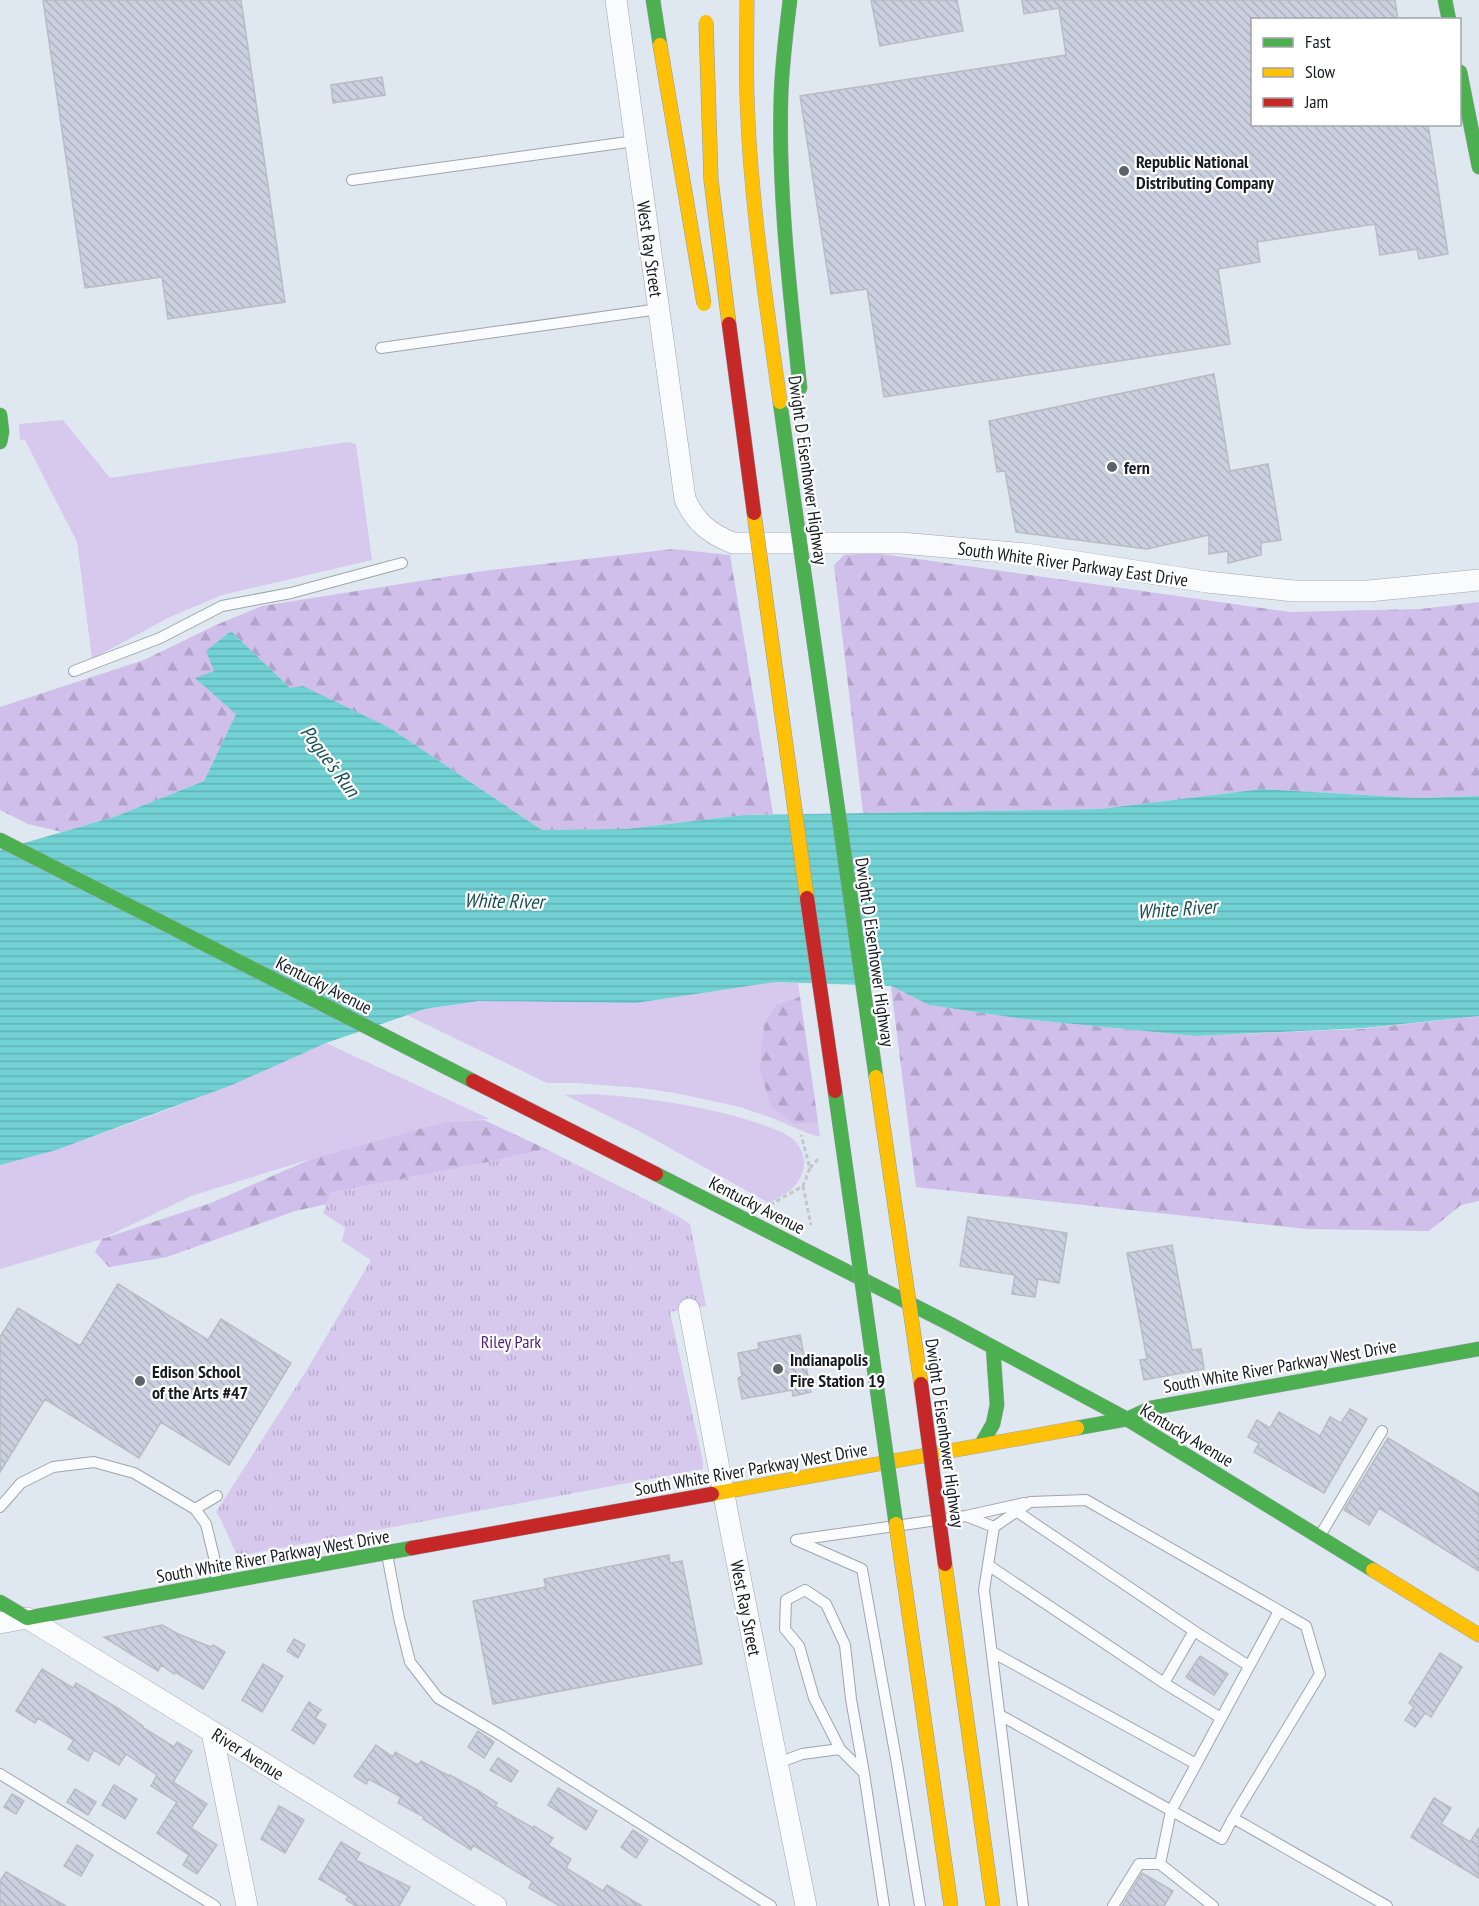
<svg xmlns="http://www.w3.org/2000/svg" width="1479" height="1906" font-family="'PT Sans Narrow',sans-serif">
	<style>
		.green { fill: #d6c9ed }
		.forest { fill: url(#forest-firs) }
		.park { fill: url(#park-tufts) }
		.water { fill: url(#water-rules) }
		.building { fill: url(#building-back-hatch); stroke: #b8bcc3; stroke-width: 1.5 }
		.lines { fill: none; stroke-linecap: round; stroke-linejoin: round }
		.lane-casing { stroke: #9fa6ac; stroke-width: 12 }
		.street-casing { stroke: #9fa6ac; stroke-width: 22 }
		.fast-casing { stroke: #9fa6ac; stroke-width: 15 }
		.slow-casing { stroke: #9fa6ac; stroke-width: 15 }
		.jam-casing { stroke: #9fa6ac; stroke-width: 15 }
		.path { stroke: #c4c6c9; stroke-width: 3; stroke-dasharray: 4.5 3; stroke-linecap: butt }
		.lane { stroke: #fafbfd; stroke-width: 10 }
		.street { stroke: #fafbfd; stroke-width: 21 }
		.fast { stroke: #4caf50; stroke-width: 14 }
		.slow { stroke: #ffc107; stroke-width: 14 }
		.jam { stroke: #c62828; stroke-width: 14 }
		.fast-bridge-casing { stroke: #8b9ba3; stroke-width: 15; stroke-linecap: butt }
		.slow-bridge-casing { stroke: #8b9ba3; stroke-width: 15; stroke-linecap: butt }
		.jam-bridge-casing { stroke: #8b9ba3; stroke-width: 15; stroke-linecap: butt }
		.fast-bridge { stroke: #4caf50; stroke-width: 14 }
		.slow-bridge { stroke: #ffc107; stroke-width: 14 }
		.jam-bridge { stroke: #c62828; stroke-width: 14 }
		.poi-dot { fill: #5d636a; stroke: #fff; stroke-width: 2 }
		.labels { text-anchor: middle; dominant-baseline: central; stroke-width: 4.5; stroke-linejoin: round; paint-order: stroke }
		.poi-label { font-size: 18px; font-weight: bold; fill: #171c22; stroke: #fff; text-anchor: start }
		.street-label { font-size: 18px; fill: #171c22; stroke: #fff }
		.park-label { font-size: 18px; fill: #531f76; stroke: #fff }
		.water-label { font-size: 20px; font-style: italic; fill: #195050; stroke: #fff }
	</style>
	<defs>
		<pattern id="forest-firs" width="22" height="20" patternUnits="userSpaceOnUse" patternTransform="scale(1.5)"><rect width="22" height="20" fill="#d0beeb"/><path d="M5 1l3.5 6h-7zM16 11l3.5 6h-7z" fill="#b2a3c9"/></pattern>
		<pattern id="park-tufts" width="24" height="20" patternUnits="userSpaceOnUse" patternTransform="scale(1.5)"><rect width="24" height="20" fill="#d6c9ed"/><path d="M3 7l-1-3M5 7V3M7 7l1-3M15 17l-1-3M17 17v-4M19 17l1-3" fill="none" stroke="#b7accb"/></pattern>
		<pattern id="water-rules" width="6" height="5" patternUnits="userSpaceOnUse" patternTransform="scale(1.5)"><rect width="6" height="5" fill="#72d1d3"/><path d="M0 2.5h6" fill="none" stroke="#62b3b5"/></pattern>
		<pattern id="building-back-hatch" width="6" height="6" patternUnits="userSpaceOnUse" patternTransform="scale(1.5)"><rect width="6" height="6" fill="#cbd0e0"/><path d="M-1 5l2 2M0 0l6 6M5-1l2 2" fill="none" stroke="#aeb2c0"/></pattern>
	</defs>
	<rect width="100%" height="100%" fill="#dfe7f0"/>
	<!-- green -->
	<path class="green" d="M 63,420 L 110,478 L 347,442 L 356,444 L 372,560 L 222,595 L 168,618 L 92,659 L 77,542 L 25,440 L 20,440 L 19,424 Z
		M 776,982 L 798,983 L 820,1137 L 807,1133 L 772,1118 L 740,1107 L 675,1093 L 641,1088 L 576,1083 L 547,1083 L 407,1015 L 425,1009 L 479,1001 L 636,1003 Z
		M 326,1043 L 490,1119 L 444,1122 L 311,1159 L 191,1196 L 102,1239 L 0,1269 L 0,1165 C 112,1135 220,1090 326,1043 Z
		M 594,1094 C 650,1098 707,1106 761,1124 C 771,1128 785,1132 794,1140 C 800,1146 805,1156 804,1164 C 803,1184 786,1195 769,1203 L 639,1131 L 565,1095 Z"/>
	<!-- forest -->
	<path class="forest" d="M 673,549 L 730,555 L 773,814 L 744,815 L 626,829 L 542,830 L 390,728 L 290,688 L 231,631 L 219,641 L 236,714 L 204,781 L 114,817 L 62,832 L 28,824 L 0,810 L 0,707 L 144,660 L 216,625 L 262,606 L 483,571 Z
		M 875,553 L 1290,612 L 1421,609 L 1479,602 L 1479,796 L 1417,798 L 1262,789 L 1100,809 L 863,813 L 834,565 L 844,555 Z
		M 891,986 L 929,1005 L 1023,1019 L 1195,1036 L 1361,1029 L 1479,1016 L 1479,1201 L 1461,1205 L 1429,1231 L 1307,1229 L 916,1187 Z
		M 800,997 L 818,1122 L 794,1124 L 771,1106 L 760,1071 L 764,1025 L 776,1005 Z
		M 484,1120 L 546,1149 L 484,1163 L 330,1193 L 327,1204 L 295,1211 L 167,1257 L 109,1267 L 95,1252 L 102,1239 L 211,1203 L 311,1159 L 444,1122 Z"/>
	<!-- park -->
	<path class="park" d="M 546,1149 L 674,1214 L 690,1224 L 706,1306 L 670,1312 L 703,1462 L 703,1469 L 238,1556 C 229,1541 226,1526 216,1512 L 308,1368 L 371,1260 L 342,1241 L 345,1228 L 323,1213 L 330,1193 L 484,1163 Z"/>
	<!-- water -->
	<path class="water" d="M 231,631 L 290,688 L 303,686 L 390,728 L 542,830 L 626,829 L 744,815 L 1100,809 L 1262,789 L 1417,798 L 1479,796 L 1479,1016 L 1364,1028 L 1195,1036 L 1023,1019 L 929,1005 L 891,986 L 776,982 L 636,1003 L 479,1001 L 425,1009 L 326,1043 L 232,1085 L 56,1150 L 0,1165 L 0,850 L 114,817 L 204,781 L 236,714 L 195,678 L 214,671 L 206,651 Z"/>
	<!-- building -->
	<path class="building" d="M 43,0 L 241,0 L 285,302 L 168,319 L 162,277 L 85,288 Z
		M 871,0 L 957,0 L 963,31 L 880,46 Z
		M 1022,0 L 1395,0 L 1398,20 L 1252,20 L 1252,124 L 1428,124 L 1448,254 L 1419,259 L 1417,249 L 1380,255 L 1375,224 L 1257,242 L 1260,262 L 1218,269 L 1230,344 L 884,397 L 867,289 L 831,294 L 800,96 L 1066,55 L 1059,8 L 1024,14 Z
		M 382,77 L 385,95 L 333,103 L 331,85 Z
		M 1214,374 L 1230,471 L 1268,464 L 1281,540 L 1261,543 L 1261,555 L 1228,563 L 1228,551 L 1209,554 L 1209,535 L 1147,549 L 1016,532 L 1005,471 L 997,472 L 989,421 Z
		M 968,1217 L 1067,1233 L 1059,1283 L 1038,1279 L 1035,1297 L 1012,1294 L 1015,1275 L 960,1266 Z
		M 1172,1245 L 1192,1350 L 1201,1349 L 1204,1369 L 1144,1380 L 1140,1360 L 1147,1359 L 1127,1253 Z
		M 118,1284 L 208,1340 L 221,1319 L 291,1363 L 229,1465 L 161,1422 L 139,1458 L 45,1399 L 0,1472 L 0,1337 L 18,1308 L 80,1346 Z
		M 800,1335 L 811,1392 L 793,1396 L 792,1390 L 742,1399 L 738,1378 L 742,1376 L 738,1353 L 759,1349 L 758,1343 Z
		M 1350,1409 L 1367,1419 L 1324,1493 L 1254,1452 L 1259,1443 L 1248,1437 L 1257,1420 L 1270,1428 L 1279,1412 L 1320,1436 L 1330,1417 L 1341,1423 Z
		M 1388,1438 L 1479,1494 L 1479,1571 L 1379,1508 L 1369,1525 L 1344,1510 Z
		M 669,1555 L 670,1563 L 682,1561 L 702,1664 L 493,1704 L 473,1601 L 546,1587 L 544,1579 Z
		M 162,1625 L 178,1634 L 211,1647 L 213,1645 L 225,1652 L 203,1689 L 175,1672 L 174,1674 L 161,1665 L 158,1671 L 104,1637 Z
		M 294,1639 L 305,1645 L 298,1658 L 287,1651 Z
		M 1440,1653 L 1462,1667 L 1431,1717 L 1425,1713 L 1415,1727 L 1405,1720 L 1414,1707 L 1409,1703 Z
		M 1200,1656 L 1228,1674 L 1214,1695 L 1186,1677 Z
		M 263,1664 L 283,1676 L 262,1712 L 242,1700 Z
		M 42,1669 L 73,1688 L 76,1683 L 119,1709 L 143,1726 L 142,1727 L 174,1747 L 177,1742 L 192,1751 L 173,1782 L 207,1804 L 191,1828 L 217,1845 L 197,1874 L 183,1865 L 189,1855 L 157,1833 L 177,1802 L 151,1786 L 157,1775 L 126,1754 L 119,1765 L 94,1750 L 88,1761 L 68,1749 L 74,1740 L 38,1718 L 35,1723 L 16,1711 Z
		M 309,1702 L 321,1710 L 315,1718 L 326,1725 L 314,1744 L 292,1730 Z
		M 478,1731 L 494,1742 L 484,1758 L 468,1747 Z
		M 376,1745 L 393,1757 L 395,1752 L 418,1765 L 421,1761 L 449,1776 L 450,1775 L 477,1790 L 497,1803 L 495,1806 L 533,1828 L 534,1826 L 553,1838 L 548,1845 L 571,1859 L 566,1868 L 603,1891 L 607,1885 L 642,1906 L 560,1906 L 529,1888 L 532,1881 L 473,1845 L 471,1850 L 423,1819 L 424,1817 L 398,1803 L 401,1797 L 369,1779 L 366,1784 L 354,1776 Z
		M 498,1758 L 518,1771 L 511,1782 L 490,1770 Z
		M 114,1785 L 137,1799 L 125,1819 L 102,1805 Z
		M 558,1788 L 597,1811 L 586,1830 L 548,1805 Z
		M 75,1789 L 96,1802 L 88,1815 L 67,1802 Z
		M 12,1794 L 24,1801 L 16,1814 L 4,1807 Z
		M 1434,1798 L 1451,1808 L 1441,1824 L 1470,1842 L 1479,1828 L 1479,1878 L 1411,1837 Z
		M 279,1806 L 304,1820 L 285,1853 L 261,1839 Z
		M 633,1830 L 648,1840 L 636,1858 L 621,1847 Z
		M 341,1842 L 360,1853 L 356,1860 L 410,1887 L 399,1906 L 356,1906 L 346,1900 L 348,1896 L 319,1879 Z
		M 77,1845 L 93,1855 L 81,1876 L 64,1866 Z
		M 6,1872 L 66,1906 L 0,1906 L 0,1881 Z
		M 1142,1873 L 1173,1891 L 1164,1906 L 1122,1906 Z"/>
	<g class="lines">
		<!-- lane casing -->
		<g class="lane-casing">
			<path id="lane" d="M 352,180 L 635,141
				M 381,348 L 659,309
				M 74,671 L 160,638 L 222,606 L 291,593 L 402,563
				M 0,1507 L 21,1483 L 53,1467 L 94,1462 L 134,1473 L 195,1509 L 206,1524 L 214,1557 L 217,1584
				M 195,1509 L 217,1496
				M 1016,1511 L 1194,1631
				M 966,1516 L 1024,1503
				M 1321,1534 L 1382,1431
				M 387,1554 L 399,1618 L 410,1662 L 438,1698 L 502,1736 L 771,1906
				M 988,1565 L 1164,1683
				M 992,1652 L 1196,1764
				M 1000,1715 L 1222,1839 L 1233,1818
				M 1221,1718 L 1164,1683 L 1194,1631 L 1249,1666
				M 840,1749 L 814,1698 L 799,1646 L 785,1629 L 786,1600 L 805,1590 L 826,1604 L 845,1645 L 851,1699 L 864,1773
				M 778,1763 L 802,1754 L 840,1749 L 864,1773 L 884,1906
				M 0,1774 L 215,1906
				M 920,1906 L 897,1764 L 862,1569 L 796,1540 L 966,1516 L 994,1527
				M 1023,1906 L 984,1590 L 994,1527 L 1030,1502 L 1086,1500 L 1306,1626 L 1320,1674 L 1233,1818 L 1387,1906
				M 1113,1906 L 1139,1864 L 1160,1864
				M 1213,1906 L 1160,1864 L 1171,1811 L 1279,1611"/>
		</g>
		<!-- street casing -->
		<g class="street-casing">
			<path id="street" d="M 616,0 L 685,499 C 695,522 710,534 733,543 L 901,543 L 1026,554 L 1207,582 L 1294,591 L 1369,591 L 1479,580
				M 689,1309 L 732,1537 L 806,1906
				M 0,1623 L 27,1618 L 496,1906
				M 212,1732 L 247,1906"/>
		</g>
		<!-- fast casing -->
		<g class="fast-casing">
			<path id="fast" d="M 653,0 L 660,45
				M 790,0 C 786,32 782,64 781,96 C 778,193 790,291 800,388
				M 1445,0 L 1449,20
				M 1460,72 L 1479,167
				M 780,402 L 795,509
				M 0,415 L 2,432 L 0,442
				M 0,840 L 473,1081
				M 656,1174 L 950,1324 L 1127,1419 L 1373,1570
				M 1077,1428 L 1127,1419 L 1151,1408 L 1479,1349
				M 981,1445 L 993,1424 L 997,1405 L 993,1347
				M 0,1602 L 27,1618 L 412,1548"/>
		</g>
		<!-- slow casing -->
		<g class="slow-casing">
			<path id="slow" d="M 747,0 C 747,32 746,64 747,96 C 750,199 766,301 780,402
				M 712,1494 L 1077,1428
				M 1373,1570 L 1479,1635"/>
		</g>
		<!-- jam casing -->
		<g class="jam-casing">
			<path id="jam" d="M 473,1081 L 656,1174
				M 412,1548 L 712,1494"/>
		</g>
		<!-- path -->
		<path class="path" d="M 810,1168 L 819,1158
			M 803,1186 L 811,1225
			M 770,1205 L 803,1186 L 810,1168 L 801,1135"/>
		<!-- lane -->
		<use href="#lane" class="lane"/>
		<!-- street -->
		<use href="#street" class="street"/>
		<!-- fast -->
		<use href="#fast" class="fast"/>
		<!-- slow -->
		<use href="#slow" class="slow"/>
		<!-- jam -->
		<use href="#jam" class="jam"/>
		<!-- fast-bridge casing -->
		<g class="fast-bridge-casing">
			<path id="fast-bridge" d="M 795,509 L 876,1077
				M 835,1091 L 896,1524"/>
		</g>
		<!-- slow-bridge casing -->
		<g class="slow-bridge-casing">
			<path id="slow-bridge" d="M 706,22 L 711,180 L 729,324
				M 660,45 L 704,304
				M 754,513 L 807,898
				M 876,1077 L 921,1384
				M 896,1524 L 951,1906
				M 945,1564 L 993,1906"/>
		</g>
		<!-- jam-bridge casing -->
		<g class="jam-bridge-casing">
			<path id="jam-bridge" d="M 729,324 L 754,513
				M 807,898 L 835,1091
				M 921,1384 L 945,1564"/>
		</g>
		<!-- fast-bridge -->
		<use href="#fast-bridge" class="fast-bridge"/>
		<!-- slow-bridge -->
		<use href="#slow-bridge" class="slow-bridge"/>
		<!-- jam-bridge -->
		<use href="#jam-bridge" class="jam-bridge"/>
	</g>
	<!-- markers -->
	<g class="poi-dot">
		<circle cx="1124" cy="171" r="6"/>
		<circle cx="1112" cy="467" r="6"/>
		<circle cx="778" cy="1369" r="6"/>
		<circle cx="140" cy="1381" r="6"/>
	</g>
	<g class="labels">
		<!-- poi labels -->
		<g class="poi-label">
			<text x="1136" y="161">Republic National<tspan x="1136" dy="21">Distributing Company</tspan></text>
			<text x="1124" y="467">fern</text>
			<text x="790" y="1359">Indianapolis<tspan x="790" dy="21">Fire Station 19</tspan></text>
			<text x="152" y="1371">Edison School<tspan x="152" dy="21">of the Arts #47</tspan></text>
		</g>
		<!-- street labels -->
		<g class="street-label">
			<text transform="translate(650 249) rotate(82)">West Ray Street</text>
			<text transform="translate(808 470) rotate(82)">Dwight D Eisenhower Highway</text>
			<text transform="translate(1073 564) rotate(8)">South White River Parkway East Drive</text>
			<text transform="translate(875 952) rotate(82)">Dwight D Eisenhower Highway</text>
			<text transform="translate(324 985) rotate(27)">Kentucky Avenue</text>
			<text transform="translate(757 1205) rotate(27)">Kentucky Avenue</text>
			<text transform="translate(1280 1366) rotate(-10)">South White River Parkway West Drive</text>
			<text transform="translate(945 1433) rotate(82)">Dwight D Eisenhower Highway</text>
			<text transform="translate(1187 1435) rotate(31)">Kentucky Avenue</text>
			<text transform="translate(751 1469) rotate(-10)">South White River Parkway West Drive</text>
			<text transform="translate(273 1556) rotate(-10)">South White River Parkway West Drive</text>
			<text transform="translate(746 1608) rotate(79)">West Ray Street</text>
			<text transform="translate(248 1754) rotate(32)">River Avenue</text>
		</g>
		<!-- park labels -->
		<g class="park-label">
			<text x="511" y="1341">Riley Park</text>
		</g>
		<!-- water labels -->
		<g class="water-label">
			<text transform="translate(330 761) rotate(53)">Pogue's Run</text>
			<text transform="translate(504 901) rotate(1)">White River</text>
			<text transform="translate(1177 909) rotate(-4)">White River</text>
		</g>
	</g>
	<!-- legend -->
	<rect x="1251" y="18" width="210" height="108" fill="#ffffff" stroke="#a2a4a7" stroke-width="1.5"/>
	<rect x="1263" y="38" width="30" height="9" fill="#4caf50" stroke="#a2a4a7" stroke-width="1.5"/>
	<text x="1305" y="48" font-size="18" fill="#171c22">Fast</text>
	<rect x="1263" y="68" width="30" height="9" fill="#ffc107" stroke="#a2a4a7" stroke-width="1.5"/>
	<text x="1305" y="78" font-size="18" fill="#171c22">Slow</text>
	<rect x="1263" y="98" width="30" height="9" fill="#c62828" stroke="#a2a4a7" stroke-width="1.5"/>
	<text x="1305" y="108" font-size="18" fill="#171c22">Jam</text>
</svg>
